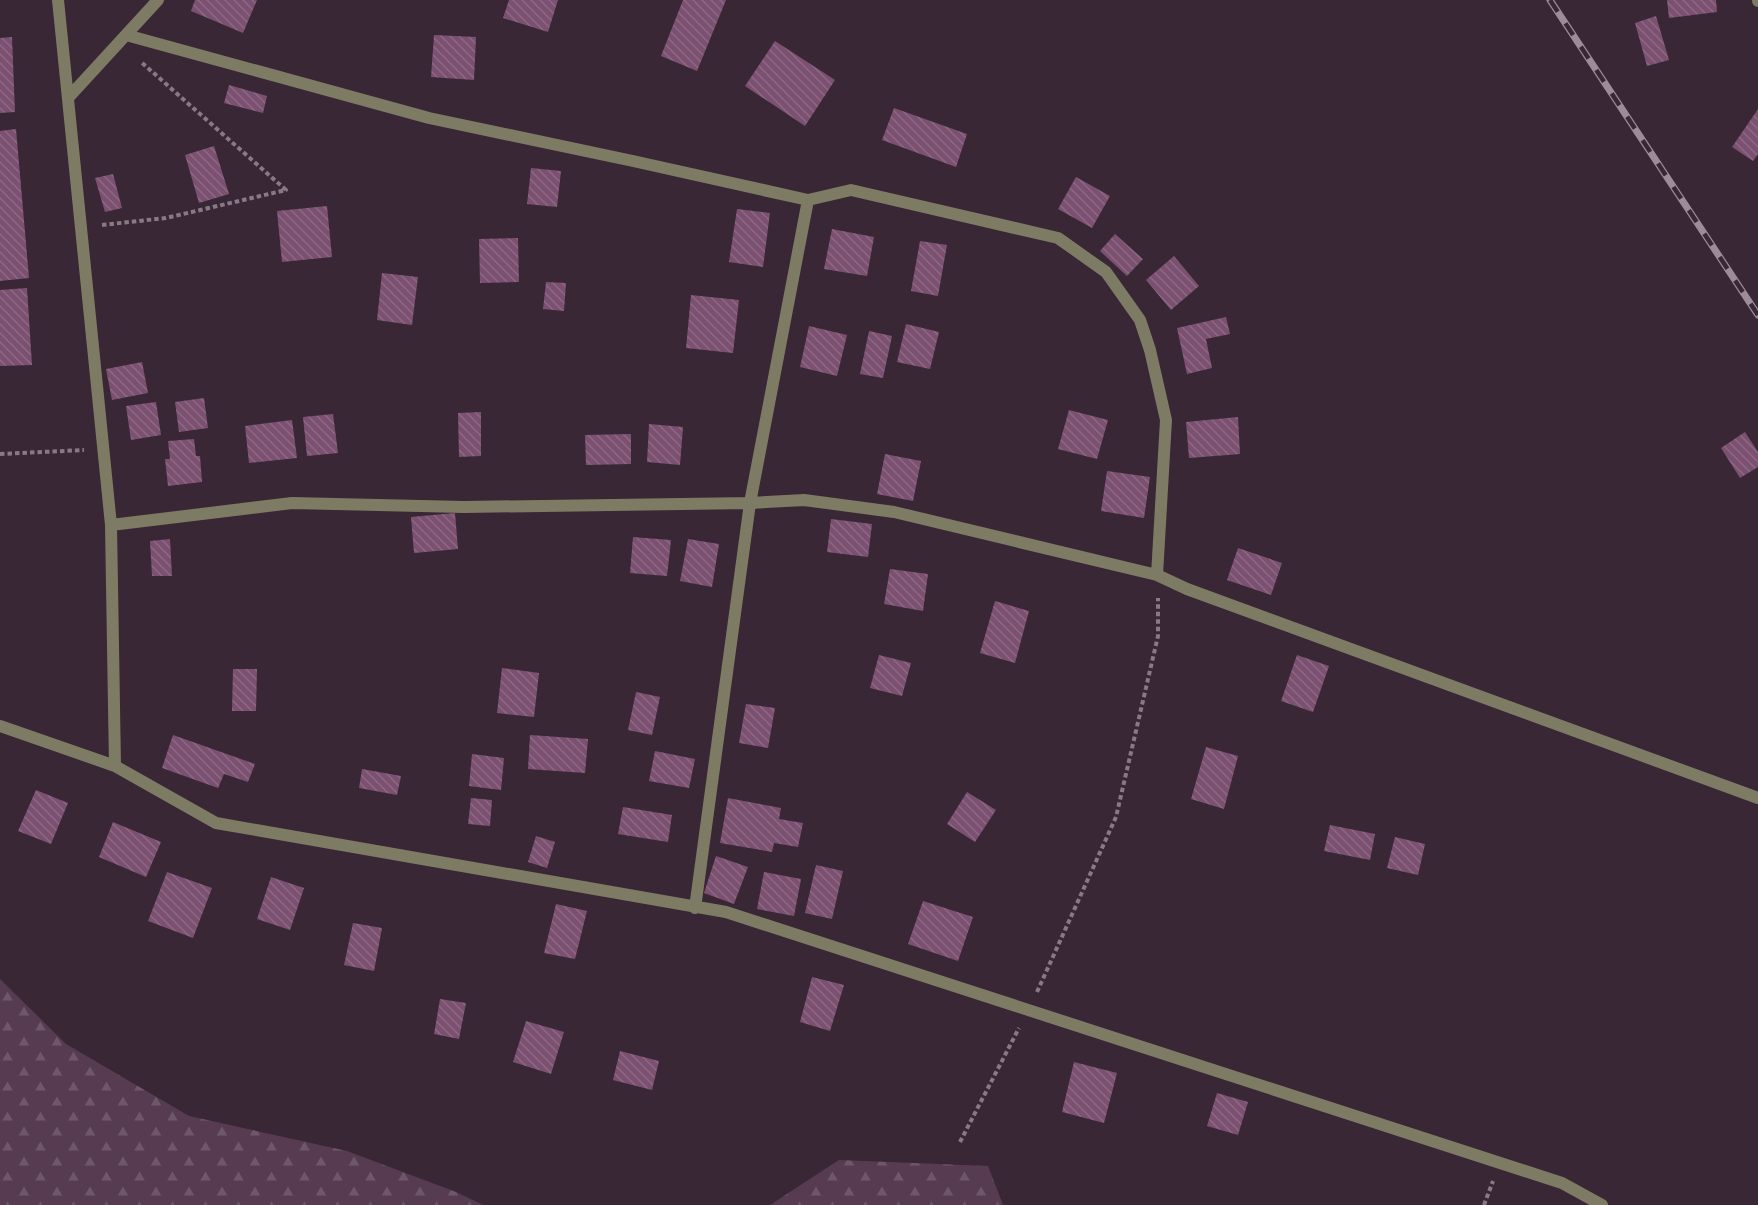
<svg xmlns="http://www.w3.org/2000/svg" width="1758" height="1205" font-family="Rubik,sans-serif">
	<style>
		.forest { fill: url(#forest-firs) }
		.building { fill: url(#building-back-hatch) }
		.lines { fill: none; stroke-linecap: round; stroke-linejoin: round }
		.path { stroke: #897985; stroke-width: 4; stroke-dasharray: 4.5 3; stroke-linecap: butt }
		.street { stroke: #7e7b65; stroke-width: 12 }
		.rail-casing { stroke: #9b8c97; stroke-width: 7 }
		.rail { stroke: #392735; stroke-width: 4.5; stroke-dasharray: 14; stroke-linecap: butt }
	</style>
	<defs>
		<pattern id="forest-firs" width="22" height="20" patternUnits="userSpaceOnUse" patternTransform="scale(1.5)"><rect width="22" height="20" fill="#573c51"/><path d="M5 1l3.5 6h-7zM16 11l3.5 6h-7z" fill="#6f576a"/></pattern>
		<pattern id="building-back-hatch" width="6" height="6" patternUnits="userSpaceOnUse" patternTransform="scale(1.5)"><rect width="6" height="6" fill="#7b5071"/><path d="M-1 5l2 2M0 0l6 6M5-1l2 2" fill="none" stroke="#8d6885"/></pattern>
	</defs>
	<rect width="100%" height="100%" fill="#392735"/>
	<!-- forest -->
	<path class="forest" d="M 0,979 L 66,1044 L 189,1116 L 347,1151 L 456,1192 L 483,1205 L 0,1205 Z
		M 839,1160 L 988,1166 L 1003,1205 L 770,1205 Z"/>
	<!-- building -->
	<path class="building" d="M 195,0 L 257,0 L 243,33 L 191,11 Z
		M 509,0 L 558,0 L 548,32 L 503,18 Z
		M 683,0 L 726,0 L 697,71 L 661,56 Z
		M 1667,0 L 1716,0 L 1717,12 L 1669,18 Z
		M 1656,16 L 1669,60 L 1647,66 L 1635,23 Z
		M 434,35 L 476,37 L 474,80 L 431,77 Z
		M 12,37 L 15,112 L 0,113 L 0,38 Z
		M 775,41 L 835,80 L 805,126 L 745,86 Z
		M 229,85 L 267,96 L 263,113 L 224,103 Z
		M 894,108 L 967,134 L 956,167 L 882,140 Z
		M 1758,109 L 1758,154 L 1753,161 L 1732,147 Z
		M 16,129 L 29,278 L 0,281 L 0,131 Z
		M 214,146 L 229,194 L 199,203 L 185,155 Z
		M 531,168 L 561,171 L 557,207 L 527,204 Z
		M 113,174 L 122,208 L 105,212 L 95,178 Z
		M 1076,177 L 1110,196 L 1092,228 L 1058,209 Z
		M 327,206 L 332,257 L 282,262 L 277,211 Z
		M 737,209 L 770,213 L 763,267 L 729,262 Z
		M 832,229 L 874,237 L 867,276 L 824,269 Z
		M 1115,234 L 1143,259 L 1127,276 L 1100,251 Z
		M 518,238 L 519,282 L 480,283 L 479,239 Z
		M 920,241 L 947,245 L 938,296 L 911,291 Z
		M 1174,256 L 1199,286 L 1171,310 L 1146,280 Z
		M 382,273 L 418,277 L 412,325 L 377,320 Z
		M 546,282 L 566,283 L 564,311 L 543,309 Z
		M 27,288 L 32,365 L 0,366 L 0,290 Z
		M 691,295 L 739,300 L 733,353 L 686,348 Z
		M 1226,317 L 1230,334 L 1206,339 L 1212,368 L 1187,374 L 1177,328 Z
		M 906,324 L 939,332 L 930,369 L 897,362 Z
		M 809,326 L 847,335 L 837,376 L 800,367 Z
		M 869,331 L 892,336 L 883,378 L 860,374 Z
		M 142,362 L 148,393 L 112,400 L 106,369 Z
		M 204,398 L 208,428 L 179,432 L 175,402 Z
		M 156,402 L 161,435 L 131,440 L 126,406 Z
		M 1069,410 L 1108,420 L 1097,459 L 1058,449 Z
		M 481,412 L 481,456 L 459,457 L 458,413 Z
		M 333,414 L 338,453 L 307,456 L 303,417 Z
		M 1238,417 L 1240,454 L 1189,458 L 1186,422 Z
		M 292,420 L 297,458 L 249,463 L 245,426 Z
		M 649,424 L 683,427 L 680,465 L 647,462 Z
		M 1745,432 L 1758,452 L 1758,467 L 1740,478 L 1721,448 Z
		M 631,434 L 631,464 L 586,465 L 585,435 Z
		M 194,439 L 196,456 L 200,456 L 202,482 L 168,486 L 165,459 L 170,459 L 168,441 Z
		M 885,454 L 921,461 L 913,501 L 877,494 Z
		M 1107,471 L 1150,477 L 1144,518 L 1101,511 Z
		M 455,513 L 458,549 L 414,553 L 411,517 Z
		M 831,519 L 872,524 L 868,557 L 827,552 Z
		M 633,537 L 671,540 L 667,576 L 630,573 Z
		M 170,539 L 172,576 L 152,576 L 150,541 Z
		M 688,539 L 719,544 L 712,587 L 680,581 Z
		M 1238,548 L 1282,563 L 1271,595 L 1227,580 Z
		M 890,569 L 928,574 L 923,611 L 884,604 Z
		M 995,601 L 1029,611 L 1015,663 L 980,653 Z
		M 879,655 L 911,663 L 902,696 L 870,688 Z
		M 1297,655 L 1329,666 L 1313,712 L 1281,701 Z
		M 502,668 L 539,673 L 534,717 L 497,713 Z
		M 233,669 L 257,669 L 256,711 L 232,711 Z
		M 636,692 L 660,697 L 652,735 L 628,730 Z
		M 746,704 L 775,708 L 768,748 L 739,743 Z
		M 173,735 L 255,764 L 248,782 L 224,774 L 218,788 L 162,768 Z
		M 530,735 L 588,739 L 585,773 L 528,769 Z
		M 1206,747 L 1238,756 L 1224,809 L 1191,799 Z
		M 655,751 L 695,759 L 689,788 L 649,781 Z
		M 472,754 L 504,758 L 501,790 L 469,786 Z
		M 362,769 L 401,776 L 397,795 L 359,788 Z
		M 36,790 L 68,803 L 51,844 L 18,831 Z
		M 967,792 L 996,810 L 975,842 L 947,824 Z
		M 471,798 L 492,800 L 490,826 L 468,824 Z
		M 728,798 L 781,808 L 779,819 L 803,823 L 798,847 L 774,843 L 772,852 L 720,843 Z
		M 623,807 L 672,815 L 668,842 L 618,834 Z
		M 113,822 L 161,842 L 146,877 L 99,857 Z
		M 1330,825 L 1375,834 L 1370,860 L 1324,851 Z
		M 536,836 L 555,842 L 547,868 L 528,862 Z
		M 1395,837 L 1425,844 L 1418,875 L 1387,868 Z
		M 716,856 L 748,867 L 734,904 L 704,893 Z
		M 816,865 L 843,871 L 832,919 L 805,913 Z
		M 167,872 L 212,888 L 193,938 L 148,921 Z
		M 764,872 L 801,879 L 794,916 L 757,909 Z
		M 271,877 L 304,888 L 290,930 L 257,919 Z
		M 923,901 L 973,917 L 958,961 L 908,944 Z
		M 556,904 L 587,911 L 575,959 L 544,953 Z
		M 353,923 L 382,928 L 374,971 L 344,965 Z
		M 812,977 L 844,985 L 830,1031 L 800,1022 Z
		M 440,999 L 466,1003 L 459,1039 L 434,1034 Z
		M 526,1021 L 564,1032 L 551,1074 L 513,1062 Z
		M 620,1051 L 659,1061 L 652,1090 L 613,1080 Z
		M 1074,1062 L 1117,1073 L 1104,1123 L 1062,1112 Z
		M 1217,1093 L 1248,1102 L 1238,1135 L 1207,1126 Z"/>
	<g class="lines">
		<!-- path -->
		<path class="path" d="M 102,225 L 166,218 L 286,190 L 140,61
			M 0,454 L 84,450
			M 1037,992 L 1116,817 L 1158,636 L 1158,598
			M 960,1142 L 1019,1028
			M 1484,1205 L 1493,1181"/>
		<!-- street -->
		<path class="street" d="M 58,0 L 111,525
			M 1758,0 L 1758,1
			M 126,35 L 429,118 L 633,161 L 808,200 L 851,190 L 1058,238 L 1106,272 L 1140,320 L 1150,350 L 1166,420 L 1157,575
			M 68,98 L 158,0
			M 0,726 L 115,766 L 216,823 L 726,912 L 1562,1183 L 1602,1205
			M 115,766 L 111,525 L 292,503 L 464,507 L 750,503 L 804,500 L 894,512 L 1157,575 L 1187,589 L 1758,798
			M 695,908 L 750,503 L 808,200"/>
		<!-- rail casing -->
		<g class="rail-casing">
			<path id="rail" d="M 1550,0 L 1758,315"/>
		</g>
		<!-- rail -->
		<use href="#rail" class="rail"/>
	</g>
</svg>
